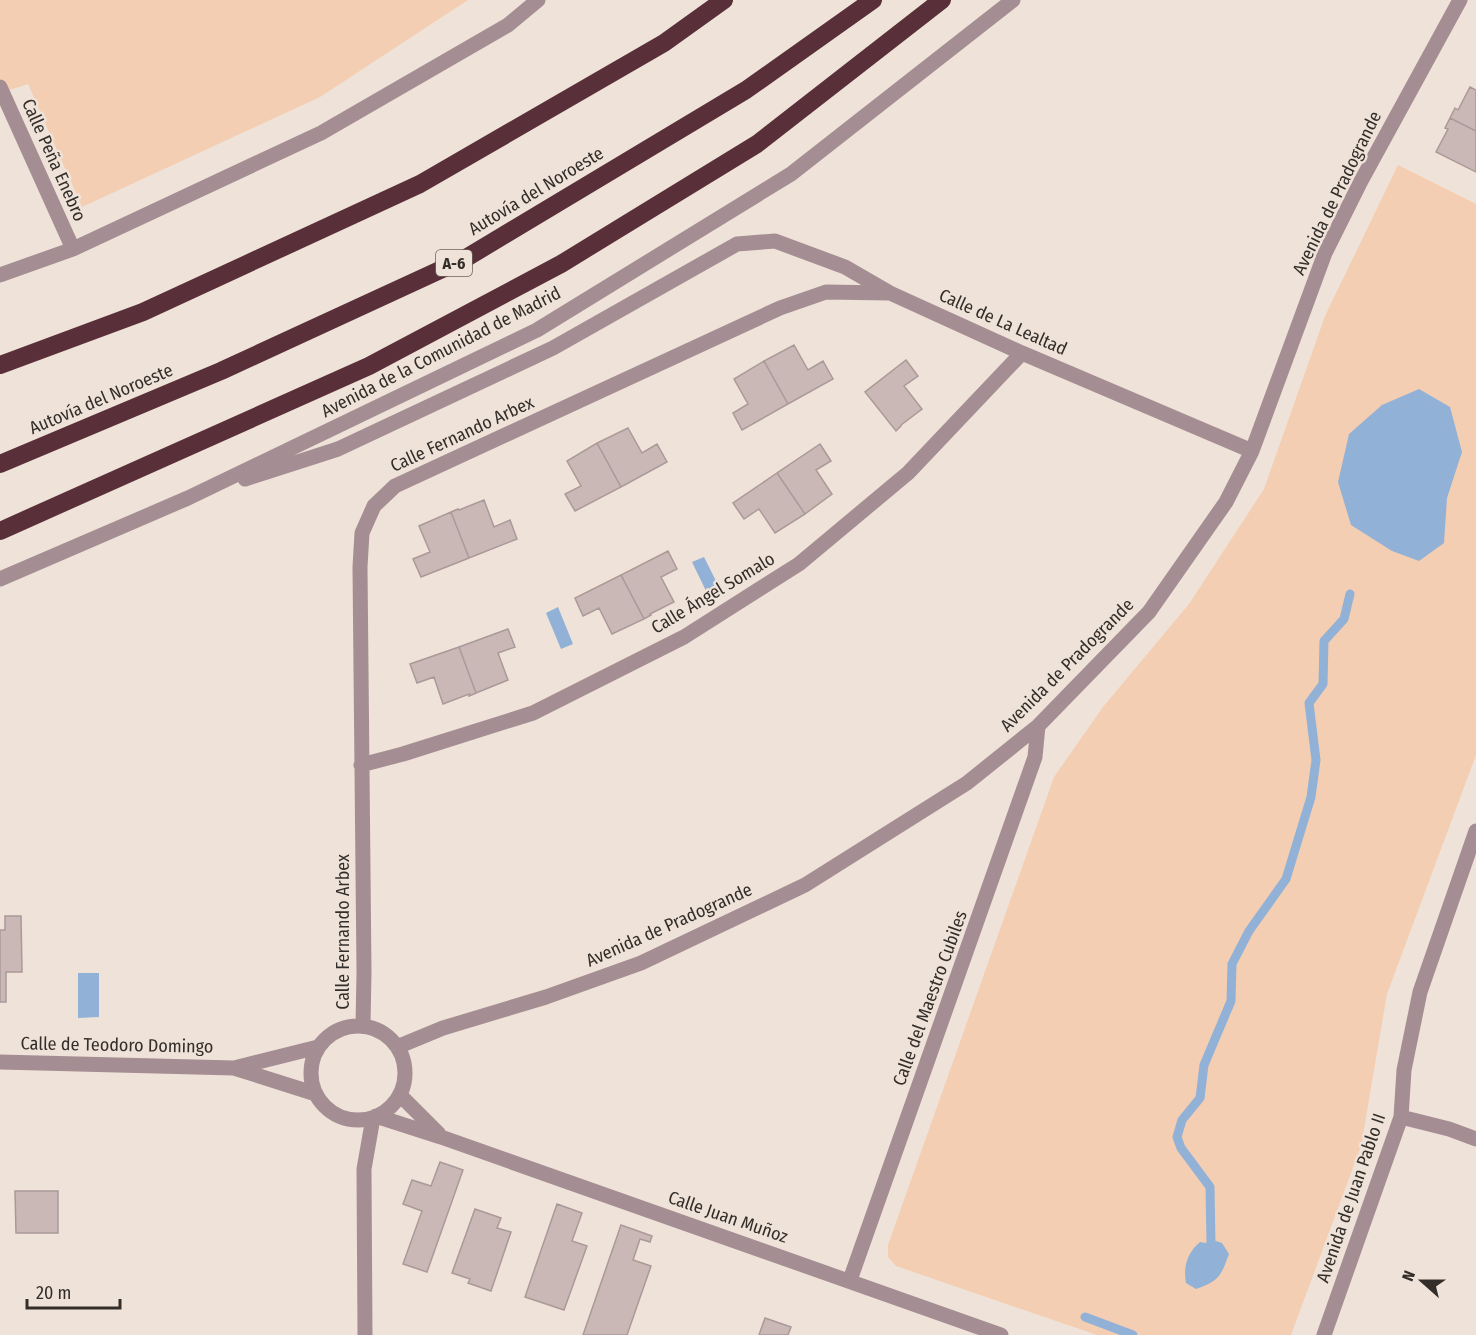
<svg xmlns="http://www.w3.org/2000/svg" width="1476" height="1335" font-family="'Fira Sans Condensed',sans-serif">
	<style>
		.green { fill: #f4ceb2 }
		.water { fill: #92b1d6 }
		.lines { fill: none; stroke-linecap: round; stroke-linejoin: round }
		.stream { stroke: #92b1d6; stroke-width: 9 }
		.building { fill: #c9b8b6; stroke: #aa9998; stroke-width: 1.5 }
		.minor { stroke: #a58e93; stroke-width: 15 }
		.motorway { stroke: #592f39; stroke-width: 18 }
		.labels { text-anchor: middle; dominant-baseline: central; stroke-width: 5; stroke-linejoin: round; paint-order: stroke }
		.shield { fill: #efe2d8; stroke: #6b645e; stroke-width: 1.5 }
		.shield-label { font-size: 16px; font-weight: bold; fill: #332e2a }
		.street-label { font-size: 18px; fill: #332e2a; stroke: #efe2d8 }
	</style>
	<rect width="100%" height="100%" fill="#efe2d8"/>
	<!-- green -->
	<path class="green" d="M 0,0 L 468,0 L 320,97 L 82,207 L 28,84 L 0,93 Z
		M 1398,165 L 1476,204 L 1476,755 L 1387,994 L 1361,1146 L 1291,1335 L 1097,1335 L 896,1266 L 888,1257 L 888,1245 L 1054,777 L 1103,707 L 1189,604 L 1264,489 L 1325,316 Z"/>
	<!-- water -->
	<path class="water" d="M 1419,389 L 1450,407 L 1462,452 L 1447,498 L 1444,543 L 1419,561 L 1392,551 L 1351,525 L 1338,482 L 1349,434 L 1382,405 Z
		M 704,557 L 720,589 L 708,595 L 692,562 Z
		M 558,607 L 573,644 L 561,649 L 546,613 Z
		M 78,973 L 99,973 L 99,1017 L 78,1018 Z
		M 1213,1240 L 1222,1243 L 1229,1254 C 1221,1276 1219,1281 1196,1289 L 1186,1283 C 1183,1267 1187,1253 1200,1242 L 1211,1244 Z"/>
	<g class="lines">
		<!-- stream -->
		<path class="stream" d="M 1211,1244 L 1210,1187 L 1181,1148 L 1177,1137 L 1182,1120 L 1200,1098 L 1204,1065 L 1231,1001 L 1232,964 L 1249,931 L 1286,879 L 1311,797 L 1316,760 L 1309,703 L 1323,684 L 1324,641 L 1344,619 L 1350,594
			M 1085,1317 L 1133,1335"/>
	</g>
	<!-- building -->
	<path class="building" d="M 1470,87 L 1476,90 L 1476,131 L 1450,118 L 1455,108 L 1458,110 Z
		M 1450,118 L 1476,131 L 1476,172 L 1436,152 L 1448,129 L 1445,128 Z
		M 794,345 L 808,370 L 823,361 L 833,379 L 788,404 L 764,361 Z
		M 906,360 L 918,376 L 904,386 L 922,409 L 901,425 L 901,426 L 896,431 L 865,392 Z
		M 764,361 L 788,404 L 742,430 L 733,413 L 748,404 L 734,379 Z
		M 628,428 L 642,453 L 657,444 L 667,462 L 621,487 L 597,443 Z
		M 597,443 L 621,487 L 575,511 L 565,494 L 581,486 L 567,461 Z
		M 820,444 L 831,461 L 816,470 L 832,494 L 805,514 L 777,473 Z
		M 777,473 L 805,514 L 775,533 L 759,509 L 744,519 L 733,503 Z
		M 484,500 L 494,527 L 510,520 L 517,539 L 469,558 L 451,512 L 458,509 L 459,510 Z
		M 451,512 L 469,558 L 421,577 L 413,559 L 430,552 L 419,526 Z
		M 668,551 L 677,569 L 661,577 L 674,602 L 650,614 L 651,615 L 644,619 L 621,575 Z
		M 621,575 L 644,619 L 612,634 L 599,608 L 583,616 L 575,598 Z
		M 508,629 L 515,647 L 498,653 L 508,680 L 476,693 L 459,647 Z
		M 459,647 L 476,693 L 469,696 L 469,694 L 443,704 L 434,677 L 417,683 L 410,664 Z
		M 5,916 L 21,916 L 22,972 L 6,972 L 6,1002 L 0,1002 L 0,930 L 5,930 Z
		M 440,1162 L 463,1170 L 427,1272 L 403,1264 L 422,1211 L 403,1204 L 412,1180 L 431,1186 Z
		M 15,1191 L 58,1191 L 58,1233 L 16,1233 Z
		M 557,1204 L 582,1213 L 572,1241 L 587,1246 L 564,1310 L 525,1297 Z
		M 475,1209 L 501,1218 L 497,1228 L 511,1232 L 491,1291 L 468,1283 L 470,1279 L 452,1273 Z
		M 621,1225 L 652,1236 L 650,1242 L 640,1239 L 633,1260 L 651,1266 L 627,1335 L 583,1335 Z
		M 765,1318 L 791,1327 L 788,1335 L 759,1335 Z"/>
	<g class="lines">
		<!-- minor -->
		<path class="minor" d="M 0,87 L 73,249
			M 0,275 L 73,249 L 321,133 L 508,25 L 538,0
			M 245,479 L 338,449 L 553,348 L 737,244 L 775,241 L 845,267 L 890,293 L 1022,353 L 1252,451
			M 0,579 L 188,498 L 537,330 L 791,174 L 1013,0
			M 361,765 L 403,754 L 533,713 L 684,637 L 799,564 L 908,473 L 1022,353
			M 363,1026 L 364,972 L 360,567 L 362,533 L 374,506 L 395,486 L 780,308 L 826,292 L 888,293
			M311 1073a47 47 0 1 1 94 0a47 47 0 1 1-94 0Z
			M 397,1047 L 443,1028 L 546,997 L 641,963 L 805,885 L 967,783 L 1038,726 L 1149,612 L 1226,502 L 1252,451 L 1325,253 L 1361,181 L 1460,0
			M 0,1062 L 234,1068 L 318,1047
			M 234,1068 L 316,1094
			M 400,1095 L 439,1134
			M 376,1116 L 441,1137 L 1001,1335
			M 1401,1117 L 1449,1129 L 1476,1139
			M 850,1280 L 1035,757 L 1038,726
			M 365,1335 L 364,1169 L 373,1118
			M 1324,1335 L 1401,1117 L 1404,1070 L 1420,992 L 1476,831"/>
		<!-- motorway -->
		<path class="motorway" d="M 0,365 L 143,312 L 420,184 L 664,43 L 724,0
			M 0,464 L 221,371 L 466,258 L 746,90 L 873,0
			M 0,531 L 369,366 L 561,264 L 757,144 L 942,0"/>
	</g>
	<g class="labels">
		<!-- shield labels -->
		<rect class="shield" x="436" y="250" width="36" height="26" rx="4.5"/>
		<g class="shield-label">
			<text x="454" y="263">A-6</text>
		</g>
		<!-- street labels -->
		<g class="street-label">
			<text transform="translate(54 160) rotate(66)">Calle Peña Enebro</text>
			<text transform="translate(536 191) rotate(-31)">Autovía del Noroeste</text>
			<text transform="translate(1337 193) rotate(-64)">Avenida de Pradogrande</text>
			<text transform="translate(1003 322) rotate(24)">Calle de La Lealtad</text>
			<text transform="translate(441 352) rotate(-27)">Avenida de la Comunidad de Madrid</text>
			<text transform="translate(101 399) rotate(-23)">Autovía del Noroeste</text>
			<text transform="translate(462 434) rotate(-25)">Calle Fernando Arbex</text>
			<text transform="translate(713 593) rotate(-31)">Calle Ángel Somalo</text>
			<text transform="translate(1067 665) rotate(-45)">Avenida de Pradogrande</text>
			<text transform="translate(669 925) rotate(-24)">Avenida de Pradogrande</text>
			<text transform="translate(343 932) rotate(-90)">Calle Fernando Arbex</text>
			<text transform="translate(930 998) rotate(-70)">Calle del Maestro Cubiles</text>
			<text transform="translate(117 1045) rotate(1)">Calle de Teodoro Domingo</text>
			<text transform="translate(1351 1198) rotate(-71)">Avenida de Juan Pablo II</text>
			<text transform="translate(728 1217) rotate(19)">Calle Juan Muñoz</text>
		</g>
	</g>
	<!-- north arrow -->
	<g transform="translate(1422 1281) rotate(291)" stroke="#efe2d8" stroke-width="4.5" paint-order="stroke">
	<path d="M0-4.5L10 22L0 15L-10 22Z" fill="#332e2a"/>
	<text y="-9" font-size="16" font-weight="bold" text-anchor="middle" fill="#332e2a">N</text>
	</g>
	<!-- scale -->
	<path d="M27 1299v9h93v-9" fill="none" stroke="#332e2a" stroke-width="3"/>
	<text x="36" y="1299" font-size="18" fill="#332e2a" stroke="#efe2d8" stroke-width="4.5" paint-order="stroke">20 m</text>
</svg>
